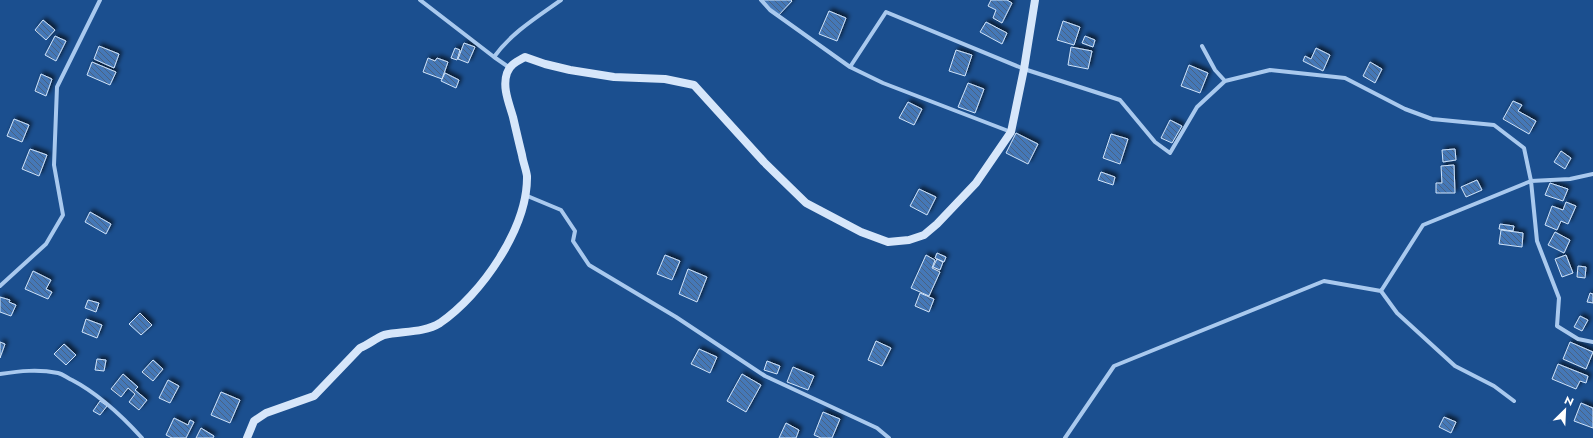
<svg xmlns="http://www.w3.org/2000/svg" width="1593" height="438" font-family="Jost,sans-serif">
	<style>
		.building { fill: url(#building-back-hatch); stroke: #cfe3fa; filter: url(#shadow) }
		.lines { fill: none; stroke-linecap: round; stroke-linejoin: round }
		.minor { stroke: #a9c9ee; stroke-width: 4 }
		.secondary { stroke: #d6e6fa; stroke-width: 8 }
	</style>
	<defs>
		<pattern id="building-back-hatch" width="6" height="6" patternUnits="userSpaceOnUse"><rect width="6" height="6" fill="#4478b7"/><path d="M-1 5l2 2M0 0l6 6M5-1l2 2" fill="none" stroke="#486282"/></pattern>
		<filter id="shadow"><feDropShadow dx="3" dy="-3" stdDeviation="2" flood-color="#0009"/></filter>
	</defs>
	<rect width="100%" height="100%" fill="#1b4f8f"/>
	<!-- building -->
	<path class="building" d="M 763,0 L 791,0 L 792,1 L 777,17 Z
		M 991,0 L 1007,0 L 1012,3 L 1002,23 L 993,18 L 996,10 L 988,6 Z
		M 829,11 L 846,18 L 837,41 L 819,34 Z
		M 43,20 L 55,30 L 46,40 L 35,30 Z
		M 1063,21 L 1080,27 L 1074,45 L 1057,40 Z
		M 986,22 L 1007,33 L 1002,44 L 980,32 Z
		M 55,36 L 66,41 L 56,61 L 45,55 Z
		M 1085,36 L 1095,40 L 1093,47 L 1082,43 Z
		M 464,43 L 475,47 L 468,63 L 458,59 Z
		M 99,46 L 119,54 L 114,68 L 94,59 Z
		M 1071,47 L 1092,51 L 1088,69 L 1068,65 Z
		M 455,48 L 460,50 L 457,60 L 451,58 Z
		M 1316,48 L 1330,55 L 1323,71 L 1303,61 L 1305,56 L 1311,59 Z
		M 956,50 L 972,55 L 965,76 L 949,71 Z
		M 428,58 L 435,61 L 437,58 L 448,62 L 442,79 L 423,72 Z
		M 92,62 L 116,72 L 110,85 L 87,75 Z
		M 1370,62 L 1382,69 L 1375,83 L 1363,76 Z
		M 1189,65 L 1208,73 L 1200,93 L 1181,86 Z
		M 445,73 L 459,80 L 456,88 L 441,81 Z
		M 41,74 L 52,79 L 46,96 L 35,91 Z
		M 968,83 L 984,89 L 975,113 L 958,107 Z
		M 1513,101 L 1522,105 L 1518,111 L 1536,121 L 1529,134 L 1503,119 Z
		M 908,102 L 922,109 L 914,125 L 899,118 Z
		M 14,119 L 29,125 L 22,142 L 7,136 Z
		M 1170,120 L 1182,126 L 1172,143 L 1161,138 Z
		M 1016,133 L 1038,144 L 1028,164 L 1006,153 Z
		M 1111,134 L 1128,139 L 1120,164 L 1103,158 Z
		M 30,149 L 47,155 L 39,176 L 22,169 Z
		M 1455,149 L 1456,160 L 1443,162 L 1442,150 Z
		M 1561,151 L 1571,158 L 1565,169 L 1554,162 Z
		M 1454,165 L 1455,193 L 1436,193 L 1436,183 L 1442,183 L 1441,166 Z
		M 1101,172 L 1115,177 L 1113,185 L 1098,180 Z
		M 1477,180 L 1482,190 L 1466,197 L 1461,187 Z
		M 1550,183 L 1568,189 L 1563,201 L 1545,195 Z
		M 919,189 L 936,197 L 927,215 L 910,206 Z
		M 1566,202 L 1576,206 L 1568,224 L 1561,221 L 1557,230 L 1545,225 L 1552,206 L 1563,210 Z
		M 90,212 L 111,224 L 106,234 L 85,222 Z
		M 1500,224 L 1514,226 L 1513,231 L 1499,229 Z
		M 1501,230 L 1523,233 L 1522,247 L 1499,244 Z
		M 1555,232 L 1570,240 L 1564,253 L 1548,245 Z
		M 937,253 L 946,257 L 944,262 L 935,258 Z
		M 665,255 L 680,261 L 672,280 L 657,274 Z
		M 926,255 L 935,260 L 932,268 L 940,272 L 929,296 L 911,288 Z
		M 1566,255 L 1573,273 L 1562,277 L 1555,259 Z
		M 937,259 L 943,262 L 940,270 L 933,267 Z
		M 1578,266 L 1586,267 L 1585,278 L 1577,277 Z
		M 688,269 L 707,277 L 697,302 L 679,294 Z
		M 33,271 L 51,280 L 46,289 L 52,292 L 48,299 L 25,289 Z
		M 920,293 L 934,299 L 929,312 L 915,306 Z
		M 1590,293 L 1593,294 L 1593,303 L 1587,302 Z
		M 0,297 L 10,300 L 9,302 L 16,305 L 11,316 L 0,312 Z
		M 88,300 L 99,303 L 96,312 L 85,308 Z
		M 140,313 L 152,325 L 141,335 L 129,324 Z
		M 1580,316 L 1588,320 L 1582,331 L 1574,327 Z
		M 86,319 L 102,325 L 97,338 L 82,332 Z
		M 876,341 L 891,348 L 882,366 L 868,360 Z
		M 0,342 L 5,344 L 0,358 Z
		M 1570,342 L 1593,352 L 1586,369 L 1563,359 Z
		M 64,344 L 76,355 L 66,365 L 54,354 Z
		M 699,349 L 717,357 L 710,373 L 691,364 Z
		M 97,359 L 106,360 L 104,371 L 95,370 Z
		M 153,360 L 163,369 L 153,381 L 142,372 Z
		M 767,361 L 780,366 L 777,374 L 764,370 Z
		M 1558,364 L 1588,376 L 1586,383 L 1580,381 L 1576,389 L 1552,379 Z
		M 793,367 L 814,376 L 808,390 L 787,382 Z
		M 123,374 L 138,387 L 135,390 L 147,400 L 139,410 L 129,402 L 135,394 L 128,388 L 121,397 L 111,389 Z
		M 742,374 L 761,385 L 746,412 L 727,401 Z
		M 168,380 L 179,386 L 170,403 L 159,398 Z
		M 221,392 L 240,400 L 230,423 L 211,415 Z
		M 100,401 L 107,406 L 100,415 L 93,411 Z
		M 1581,403 L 1593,408 L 1593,428 L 1574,421 Z
		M 823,412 L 840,419 L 832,438 L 821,438 L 814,435 Z
		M 1444,417 L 1456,422 L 1451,433 L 1439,427 Z
		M 174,418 L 188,425 L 190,420 L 194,422 L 186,438 L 172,438 L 166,435 Z
		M 786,423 L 799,430 L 796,438 L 779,438 Z
		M 201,428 L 214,436 L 213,438 L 196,438 Z"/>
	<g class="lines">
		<!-- minor -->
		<path class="minor" d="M 420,0 L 494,57 L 510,68
			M 761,0 L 770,10 L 850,67 L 883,83 L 1011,132
			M 1202,46 L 1215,70 L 1225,81
			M 494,57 C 511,33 537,17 561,0
			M 850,67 L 886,12 L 1024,69 L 1120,100 L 1155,142 L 1170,153 L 1197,107 L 1225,81 L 1270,70 L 1345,78 L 1405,109 L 1432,119 L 1494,125 L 1524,148 L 1531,181 L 1537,241 L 1559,298 L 1557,326 L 1578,339 L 1593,342
			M 525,195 L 561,210 L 575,231 L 573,241 L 589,265 L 676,317 L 765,376 L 877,428 L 889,438
			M 0,286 L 46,244 L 63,215 L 54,165 L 57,87 L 100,0
			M 1381,291 L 1423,225 L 1531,181 L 1570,179 L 1593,174
			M 0,374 C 20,371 38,369 58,373 C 63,374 67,378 72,380 C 99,394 122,416 142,438
			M 1065,438 L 1114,366 L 1324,281 L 1381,291 L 1397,313 L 1455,366 L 1494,386 L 1514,401"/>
		<!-- secondary -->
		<path class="secondary" d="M 247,438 L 254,421 L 266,413 L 314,396 L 360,348 C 368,345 376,338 384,335 C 402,331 424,333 440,323 C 481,295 528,228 527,176 C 526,169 523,162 522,155 C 519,143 516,130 513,117 C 509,103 502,87 507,73 C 510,64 518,61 525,57 L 545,64 L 570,70 L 614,77 L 665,79 L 694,85 L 764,162 L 806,203 L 861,232 L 888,242 L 909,240 L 924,235 L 937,224 L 976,183 L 1011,132 L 1024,69 L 1035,0"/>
	</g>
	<!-- north arrow -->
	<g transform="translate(1565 410) rotate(24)" stroke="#1b4f8f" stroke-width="3" paint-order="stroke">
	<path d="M0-3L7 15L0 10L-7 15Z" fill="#ffffff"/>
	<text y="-6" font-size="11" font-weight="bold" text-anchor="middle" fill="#ffffff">N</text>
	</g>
</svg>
